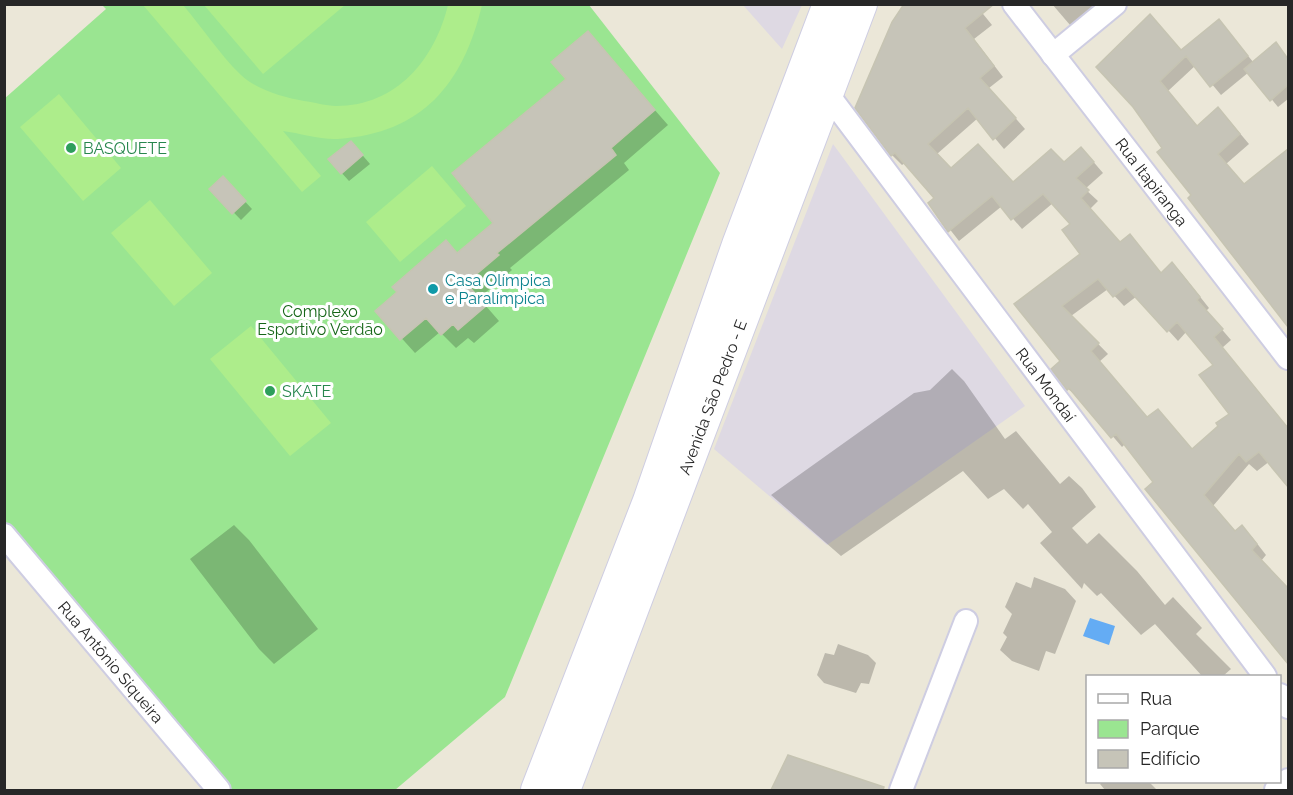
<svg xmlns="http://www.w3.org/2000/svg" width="1293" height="795" font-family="Raleway,sans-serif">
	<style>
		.industrial { fill: #ded9e3 }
		.green { fill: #9ae591 }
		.pitch { fill: #aded8b }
		.water { fill: #64acf4 }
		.shadow { fill: #0003; fill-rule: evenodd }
		.building { fill: #c6c4b8; stroke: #c6c4b2; stroke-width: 1.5; fill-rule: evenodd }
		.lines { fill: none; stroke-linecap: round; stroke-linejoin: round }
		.minor-casing { stroke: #cecde2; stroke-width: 26 }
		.secondary-casing { stroke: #cecde2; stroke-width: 34 }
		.minor { stroke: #fff; stroke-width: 22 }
		.secondary { stroke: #fff; stroke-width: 32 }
		.leisure-dot { fill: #2e9e5b; stroke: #fff; stroke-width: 2 }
		.culture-dot { fill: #0f9aa8; stroke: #fff; stroke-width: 2 }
		.labels { text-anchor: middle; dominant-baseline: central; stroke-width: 6; stroke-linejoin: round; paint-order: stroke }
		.leisure-label { font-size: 16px; fill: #27864d; stroke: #fff; text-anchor: start }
		.street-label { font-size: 16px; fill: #272727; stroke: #fff }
		.culture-label { font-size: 16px; fill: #0d838f; stroke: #fff; text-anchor: start }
		.park-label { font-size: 16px; fill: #166618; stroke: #fff }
	</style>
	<rect width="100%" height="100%" fill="#ebe7d8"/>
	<!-- industrial -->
	<path class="industrial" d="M 743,5 L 802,5 L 782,49 Z
		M 833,144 L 1025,406 L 827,545 L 714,449 Z"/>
	<!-- green -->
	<path class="green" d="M 102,5 L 589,5 L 720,173 L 505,697 L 395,790 L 226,790 L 5,528 L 4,99 L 106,9 Z"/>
	<!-- pitch -->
	<path class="pitch" d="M 143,5 L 183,5 C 202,27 220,55 241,75 C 257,90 283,97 304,101 C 314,102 326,106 336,106 C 397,106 435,59 448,5 L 482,5 C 463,84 423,133 338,139 C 320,140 300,133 283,131 L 321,176 L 302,192 Z
		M 204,5 L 345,5 L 263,74 Z
		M 59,94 L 121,168 L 83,201 L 20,127 Z
		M 432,166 L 466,206 L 400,262 L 366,222 Z
		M 150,200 L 212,273 L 174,306 L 111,233 Z
		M 251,326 L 331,423 L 290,456 L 210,359 Z"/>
	<!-- water -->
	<path class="water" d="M 1090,618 L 1115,626 L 1109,645 L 1083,636 Z"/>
	<!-- shadow -->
	<path class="shadow" d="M 975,4 L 992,25 L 974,39 L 1003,77 L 989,88 L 1025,129 L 1004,149 L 978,118 L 937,154 L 952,170 L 1014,184 L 1064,164 L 1091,159 L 1103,173 L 1085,189 L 1098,201 L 1090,209 L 1121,244 L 1130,236 L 1162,274 L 1172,264 L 1182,274 L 1209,308 L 1206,311 L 1231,340 L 1222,348 L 1288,428 L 1288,483 L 1270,461 L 1257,471 L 1249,464 L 1213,506 L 1236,532 L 1252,537 L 1266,555 L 1261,561 L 1288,590 L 1288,661 L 1147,490 L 1155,482 L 1125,444 L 1122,447 L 1079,397 L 1068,389 L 1062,362 L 1016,305 L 1082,254 L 1072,224 L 1053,203 L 1022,229 L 1002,206 L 959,241 L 930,204 L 937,199 L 905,163 L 902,165 L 892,155 L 857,108 ZM 1108,289 L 1124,306 L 1137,296 L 1178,341 L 1187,331 L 1216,365 L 1231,414 L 1193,451 L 1148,418 L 1099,362 L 1108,354 L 1071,316 Z
		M 1052,4 L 1109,4 L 1076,32 Z
		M 1219,21 L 1254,63 L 1276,44 L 1283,52 L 1288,58 L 1288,99 L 1278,107 L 1249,72 L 1221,95 L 1196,65 L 1168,91 L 1198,127 L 1227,118 L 1249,144 L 1226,164 L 1245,186 L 1288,151 L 1288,322 L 1193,196 L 1134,106 L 1182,51 Z
		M 587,33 L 668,125 L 624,163 L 629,170 L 510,268 L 512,270 L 479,298 L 499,321 L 474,343 L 468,338 L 456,348 L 440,332 L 415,353 L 377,311 L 458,255 L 495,223 L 568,79 Z
		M 358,150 L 370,164 L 349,181 L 330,160 Z
		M 223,178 L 252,209 L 241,220 L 211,189 Z
		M 952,369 L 964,381 L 1005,439 L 1016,431 L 1060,484 L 1069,476 L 1082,488 L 1096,507 L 1072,528 L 1087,544 L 1099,533 L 1137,571 L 1165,605 L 1173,597 L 1202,628 L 1196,634 L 1231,669 L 1223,676 L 1202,676 L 1155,624 L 1141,635 L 1101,593 L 1097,596 L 1084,583 L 1082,589 L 1040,543 L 1052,532 L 1028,504 L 1023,509 L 1004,489 L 988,499 L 963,471 L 841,556 L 771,495 L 914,393 L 930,390 Z
		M 234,525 L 249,540 L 318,629 L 274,664 L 259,649 L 190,559 Z
		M 1034,577 L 1065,589 L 1076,601 L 1055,654 L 1046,651 L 1039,671 L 1012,661 L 1000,650 L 1007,637 L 1003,633 L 1012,614 L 1005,607 L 1016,582 L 1031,588 Z
		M 838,644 L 868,655 L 876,663 L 869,684 L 861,683 L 856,693 L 824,683 L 817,675 L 825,653 L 834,655 Z
		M 1102,782 L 1149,782 L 1157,790 L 1105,790 L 1100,784 Z
		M 878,787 L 882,790 L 774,788 Z"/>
	<!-- building -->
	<path class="building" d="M 904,4 L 994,4 L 965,28 L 994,66 L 980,78 L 1016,118 L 993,140 L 968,108 L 928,144 L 951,168 L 978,144 L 1013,182 L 1051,149 L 1064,162 L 1081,147 L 1094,162 L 1076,178 L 1089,190 L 1081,198 L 1120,242 L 1130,234 L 1161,273 L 1172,262 L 1200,297 L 1197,300 L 1223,329 L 1214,337 L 1288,428 L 1288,487 L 1259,452 L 1246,462 L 1239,454 L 1204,495 L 1235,531 L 1242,525 L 1257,544 L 1252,550 L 1288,588 L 1288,664 L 1145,489 L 1153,482 L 1116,434 L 1111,438 L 1069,388 L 1067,390 L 1051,369 L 1060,361 L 1014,304 L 1080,254 L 1062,230 L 1070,224 L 1043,194 L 1011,220 L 992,196 L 948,232 L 928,203 L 934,198 L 895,153 L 891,156 L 855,108 L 892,22 ZM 1098,279 L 1113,297 L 1126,287 L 1167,332 L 1177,322 L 1213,365 L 1199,375 L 1229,414 L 1216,423 L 1218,426 L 1192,449 L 1158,409 L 1147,417 L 1091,351 L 1099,343 L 1062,306 Z
		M 1150,14 L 1181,50 L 1219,19 L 1248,56 L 1210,87 L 1186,56 L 1160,81 L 1197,126 L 1218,107 L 1240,134 L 1218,154 L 1244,184 L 1288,149 L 1288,327 L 1188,198 L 1191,195 L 1157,152 L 1162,148 L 1133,107 L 1096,67 Z
		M 588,31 L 655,110 L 611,148 L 616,155 L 497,253 L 499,255 L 466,283 L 486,306 L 458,330 L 453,324 L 441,335 L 426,318 L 400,340 L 375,311 L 397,292 L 392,287 L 446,240 L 457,253 L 493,223 L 452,173 L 566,79 L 551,62 Z
		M 1276,42 L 1288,59 L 1288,85 L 1270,101 L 1244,69 Z
		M 351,141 L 363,155 L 341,174 L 328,159 Z
		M 223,176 L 246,201 L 232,214 L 209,189 Z
		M 788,755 L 884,787 L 883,790 L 771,790 Z"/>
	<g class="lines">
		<!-- minor casing -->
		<g class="minor-casing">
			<g id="minor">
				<path id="s1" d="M 1014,4 L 1288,358"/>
				<path d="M 1053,55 L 1115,4"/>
				<path id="s2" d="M 826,92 L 1265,676"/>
				<path id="s3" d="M 4,535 L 219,790"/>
				<path d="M 1280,695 L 1288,707"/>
				<path d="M 901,790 L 966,621"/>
				<path d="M 1276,790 L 1288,780"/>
			</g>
		</g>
		<!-- secondary casing -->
		<g class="secondary-casing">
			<g id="secondary">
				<path d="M 537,790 L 649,501 L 738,245 L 829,4"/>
				<path id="s4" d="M 564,790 L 861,4"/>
			</g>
		</g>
		<!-- minor -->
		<use href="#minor" class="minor"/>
		<!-- secondary -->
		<use href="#secondary" class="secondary"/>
	</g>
	<!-- markers -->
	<g class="leisure-dot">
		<circle cx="71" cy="148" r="6"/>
		<circle cx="270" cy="391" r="6"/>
	</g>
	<circle class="culture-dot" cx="433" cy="289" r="6"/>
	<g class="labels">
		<!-- leisure labels -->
		<g class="leisure-label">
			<text x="83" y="148">BASQUETE</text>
			<text x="282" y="391">SKATE</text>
		</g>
		<!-- street labels -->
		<g class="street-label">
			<text stroke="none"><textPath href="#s1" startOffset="225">Rua Itapiranga</textPath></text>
			<text stroke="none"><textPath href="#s2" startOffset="366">Rua Mondaí</textPath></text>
			<text stroke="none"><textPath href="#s4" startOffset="420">Avenida São Pedro - E</textPath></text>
			<text stroke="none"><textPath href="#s3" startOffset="166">Rua Antônio Siqueira</textPath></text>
		</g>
		<!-- culture labels -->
		<g class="culture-label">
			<text x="445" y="280">Casa Olímpica<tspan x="445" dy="18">e Paralímpica</tspan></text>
		</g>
		<!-- park labels -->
		<g class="park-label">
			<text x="320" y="311">Complexo<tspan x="320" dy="18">Esportivo Verdão</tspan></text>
		</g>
	</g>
	<!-- border -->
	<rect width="1293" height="795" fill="none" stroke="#272727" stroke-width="12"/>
	<!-- legend -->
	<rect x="1086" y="675" width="195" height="108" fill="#ffffff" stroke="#a9a9a9" stroke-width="1.5"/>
	<rect x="1098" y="694" width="30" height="9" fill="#ffffff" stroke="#a9a9a9" stroke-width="1.5"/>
	<text x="1140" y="705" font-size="18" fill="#272727">Rua</text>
	<rect x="1098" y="720" width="30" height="18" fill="#9ae591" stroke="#a9a9a9" stroke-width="1.5"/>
	<text x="1140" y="735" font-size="18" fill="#272727">Parque</text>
	<rect x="1098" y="750" width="30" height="18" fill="#c6c4b8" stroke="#a9a9a9" stroke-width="1.5"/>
	<text x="1140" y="765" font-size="18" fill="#272727">Edifício</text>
</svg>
